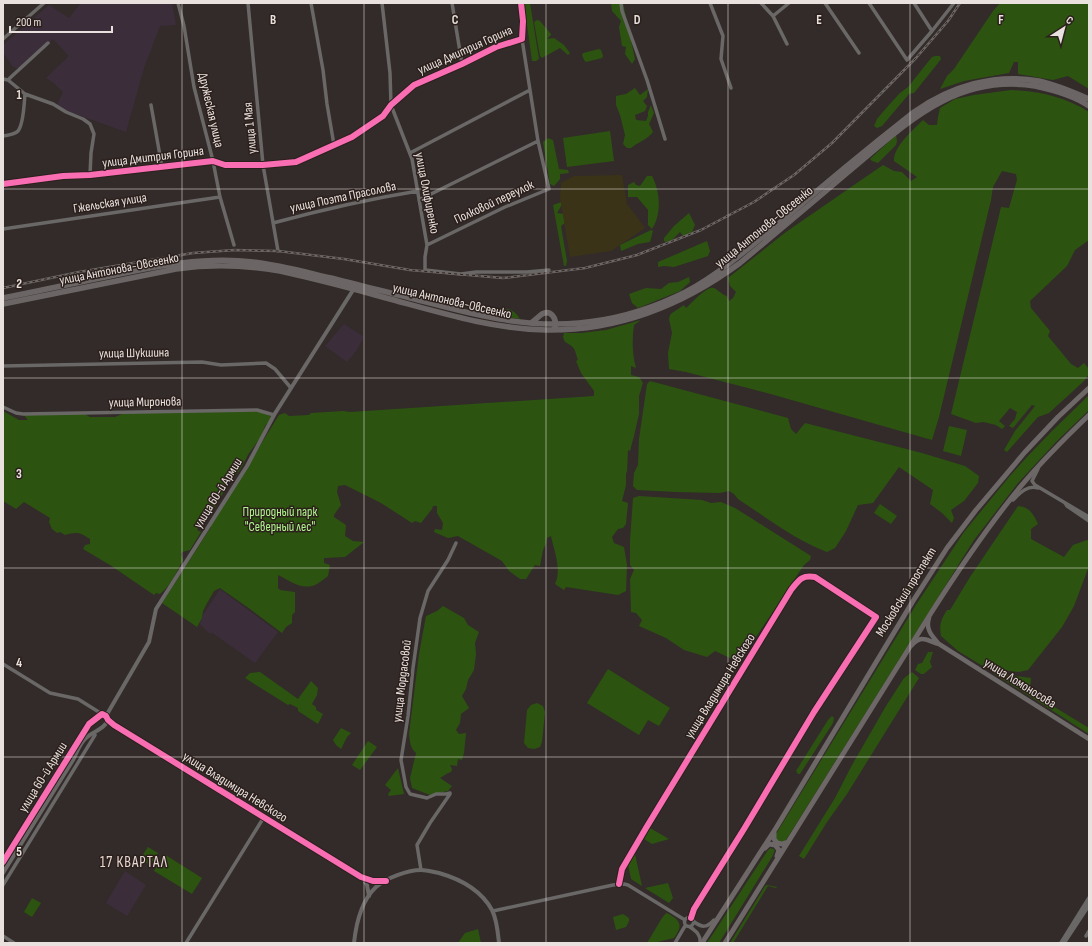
<svg xmlns="http://www.w3.org/2000/svg" width="1092" height="946" font-family="'Sofia Sans Condensed',sans-serif">
	<style>
		.industrial { fill: #3b2e3a }
		.green { fill: #2c5410 }
		.sand { fill: #3b3317 }
		.lines { fill: none; stroke-linecap: round; stroke-linejoin: round }
		.minor { stroke: #6a6767; stroke-width: 3.5 }
		.tertiary { stroke: #6a6767; stroke-width: 4 }
		.secondary { stroke: #6e6969; stroke-width: 4.5 }
		.primary { stroke: #6d6767; stroke-width: 5 }
		.trunk { stroke: #6b6665; stroke-width: 5.5 }
		.rail-casing { stroke: #6c6765; stroke-width: 2.5 }
		.rail { stroke: #2c201c; stroke-width: 1; stroke-dasharray: 3; stroke-linecap: butt }
		.cycleway-casing { stroke: #2c201c; stroke-width: 8 }
		.cycleway { stroke: #f96db3; stroke-width: 6 }
		.grid { fill: none; stroke: #e9e1de; stroke-width: 1; stroke-opacity: 0.55 }
		.labels { text-anchor: middle; dominant-baseline: central; stroke-width: 3; stroke-linejoin: round; paint-order: stroke }
		.street-label { font-size: 13px; fill: #e9e1de; stroke: #2c201c }
		.park-label { font-size: 13px; fill: #aff68e; stroke: #2c201c }
		.quarter-label { font-size: 15px; letter-spacing: 1px; fill: #e8d7d2; stroke: #2c201c }
		.grid-label { font-size: 13px; text-anchor: middle; font-weight: bold; fill: #e9e1de; stroke: #2c201c; stroke-width: 3; stroke-linejoin: round; paint-order: stroke }
	</style>
	<rect width="100%" height="100%" fill="#322b29"/>
	<!-- industrial -->
	<path class="industrial" d="M 81,3 L 172,3 L 176,25 L 160,26 L 144,68 L 126,132 L 56,107 L 63,92 L 55,84 L 46,78 L 69,56 L 53,39 L 20,69 L 13,67 L 3,52 L 3,45 L 49,5 L 69,18 Z
		M 344,324 L 364,337 L 356,351 L 347,362 L 325,346 Z
		M 220,589 L 278,632 L 255,663 L 211,632 L 212,634 L 209,633 L 200,624 L 199,626 L 203,615 Z
		M 125,871 L 146,885 L 127,916 L 106,903 Z"/>
	<!-- green -->
	<path class="green" d="M 524,3 L 530,3 L 539,59 L 536,61 L 532,61 Z
		M 611,3 L 623,3 L 635,59 L 632,64 L 625,54 L 626,47 L 622,46 L 619,27 L 621,21 L 612,11 Z
		M 1000,3 L 1089,3 L 1089,89 L 1068,76 L 1053,80 L 1018,74 L 1018,62 L 1014,62 L 1009,73 L 964,81 L 940,89 L 947,76 L 954,69 L 993,11 Z
		M 537,20 L 540,21 L 551,34 L 551,35 L 547,39 L 554,38 L 564,45 L 570,53 L 568,55 L 560,48 L 542,58 L 540,56 L 534,22 Z
		M 599,49 L 601,50 L 603,56 L 602,58 L 586,62 L 584,60 L 582,55 L 583,53 Z
		M 935,56 L 940,56 L 941,59 L 938,63 L 914,93 L 909,94 L 882,126 L 877,128 L 874,126 L 877,119 L 888,106 L 900,93 L 908,87 L 932,57 Z
		M 635,88 L 640,95 L 648,89 L 647,97 L 643,101 L 647,106 L 645,111 L 635,115 L 636,120 L 646,121 L 648,116 L 648,112 L 651,105 L 654,113 L 649,124 L 653,132 C 647,140 638,142 631,148 L 627,148 L 623,144 L 625,135 L 620,115 L 616,105 L 616,96 L 626,94 Z
		M 1011,90 C 1039,91 1066,97 1089,112 L 1089,240 L 1075,250 L 1067,266 L 1030,301 L 1031,308 L 1050,331 L 1048,336 L 1071,364 L 1078,368 L 1084,363 L 1089,369 L 1089,374 L 1084,381 L 1049,413 L 1038,417 L 1007,452 L 1004,450 L 1015,431 L 1035,406 L 1032,405 L 1013,428 L 1009,426 L 1015,419 L 1017,412 L 1010,408 L 999,421 L 1005,426 L 1002,429 L 996,425 L 983,422 L 976,423 L 951,414 L 1001,207 L 1009,208 L 1017,180 L 1016,174 L 1002,171 L 993,187 L 991,200 L 939,417 L 932,440 L 767,393 L 686,372 L 669,369 L 668,353 L 672,333 L 669,319 L 670,315 L 672,313 L 684,305 L 686,308 C 691,304 707,285 714,288 C 718,290 721,294 727,296 L 729,301 L 733,298 L 736,292 L 730,286 L 728,278 L 786,232 L 883,165 L 894,171 L 902,172 L 911,181 L 917,177 L 894,161 C 893,147 914,129 923,120 L 929,125 L 937,125 L 938,117 L 940,108 L 955,99 L 974,95 Z
		M 610,131 L 614,161 L 567,167 L 563,138 Z
		M 896,135 L 897,141 L 896,145 L 878,163 L 872,161 L 870,159 Z
		M 548,138 L 553,140 L 559,169 L 568,170 L 569,173 L 560,174 L 560,179 L 554,186 L 550,184 L 543,142 Z
		M 647,176 L 652,176 C 660,191 662,214 652,229 L 648,225 L 648,210 L 637,197 L 628,197 L 628,185 L 634,182 L 636,185 L 640,186 Z
		M 564,201 L 557,213 L 564,214 L 566,222 L 561,226 L 567,261 L 566,266 L 564,266 L 553,205 Z
		M 689,213 L 695,225 L 692,232 L 683,236 L 680,232 L 672,240 L 666,242 L 664,241 L 664,238 L 674,226 Z
		M 651,230 L 653,231 L 650,242 L 638,244 L 621,251 L 620,245 Z
		M 707,241 L 710,251 L 708,256 L 674,267 L 664,266 L 658,267 L 658,262 Z
		M 689,277 L 690,282 L 680,291 L 638,308 L 632,303 L 629,294 L 646,288 L 661,289 L 669,283 L 678,282 Z
		M 484,308 C 488,308 489,310 493,310 C 506,309 512,306 520,319 L 484,313 L 482,311 Z
		M 641,320 L 634,325 C 632,339 632,354 636,368 L 631,366 L 631,375 L 639,377 L 643,383 L 639,396 L 639,414 L 634,436 L 630,451 L 628,450 L 627,472 L 626,473 L 626,485 L 622,501 L 628,503 L 626,524 L 623,528 L 618,529 L 612,537 L 614,543 L 624,547 L 627,565 L 626,591 L 618,595 L 566,587 L 564,590 L 555,584 C 562,569 554,551 551,536 L 547,538 L 546,544 L 543,550 L 540,566 L 535,565 L 526,579 L 520,579 L 509,571 L 502,561 L 458,536 L 448,538 L 434,532 L 435,529 L 442,530 L 443,523 L 437,513 L 437,506 L 433,506 L 432,509 L 421,523 L 415,521 L 412,523 L 381,503 L 345,485 L 338,486 L 337,492 L 341,505 L 334,515 L 334,517 L 346,525 L 345,536 L 353,541 L 364,542 L 345,557 L 324,558 L 324,563 L 330,565 L 328,576 C 324,579 317,585 312,586 C 299,589 289,580 278,575 L 278,588 L 280,590 L 295,592 L 295,612 L 292,615 L 292,623 L 286,627 L 282,633 L 250,609 L 220,588 L 214,591 L 206,605 L 203,611 L 202,618 L 197,627 L 162,603 L 211,527 L 210,526 L 279,415 L 285,413 L 289,416 L 309,415 L 311,413 L 343,411 L 350,412 L 594,396 L 594,391 L 581,373 L 576,361 L 578,360 C 574,348 576,348 565,342 L 563,337 L 564,333 L 581,333 L 606,330 Z
		M 650,381 L 788,418 L 791,429 L 796,434 L 805,423 L 922,453 L 965,466 L 979,476 L 978,483 L 964,501 L 951,510 L 954,518 L 952,523 L 942,513 L 930,504 L 933,490 L 899,467 L 873,503 L 858,505 L 846,531 L 835,548 L 827,552 C 795,540 767,518 738,499 L 734,494 L 729,491 L 720,493 L 676,492 L 637,490 L 633,486 L 634,473 L 638,465 L 639,439 L 647,384 Z
		M 1089,395 L 1089,410 L 1056,442 L 1018,483 L 974,540 L 786,840 L 783,843 L 778,842 L 776,838 L 776,834 L 916,605 L 964,532 L 1009,477 L 1026,458 L 1051,432 Z
		M 257,410 L 268,413 L 269,416 L 271,416 L 270,420 L 265,426 L 261,437 L 249,453 L 240,470 L 229,482 L 215,507 L 206,518 L 202,528 L 199,526 L 197,530 L 201,532 L 190,550 L 182,552 L 181,554 L 183,560 C 176,573 171,585 160,594 L 156,593 L 154,595 L 110,565 L 83,549 L 85,545 L 90,544 L 90,539 C 79,532 77,532 65,535 L 60,532 L 57,533 L 52,529 L 49,522 L 50,518 L 24,502 L 16,509 L 3,501 L 3,411 L 19,420 L 28,420 L 23,414 L 83,413 L 90,417 L 115,417 L 127,412 Z
		M 949,426 L 967,430 L 961,456 L 943,451 Z
		M 639,496 L 702,500 L 711,503 L 721,502 L 735,508 L 811,556 L 810,560 L 804,565 L 742,658 L 730,658 L 715,651 L 707,657 L 684,650 L 666,638 L 639,626 L 642,620 L 636,613 L 631,612 L 630,579 L 634,570 L 630,565 L 630,541 L 633,498 Z
		M 880,504 L 897,516 L 891,524 L 874,513 Z
		M 1018,506 C 1030,507 1034,515 1038,524 L 1031,529 L 1031,539 L 1064,557 L 1073,545 L 1087,540 L 1089,541 L 1089,566 L 1074,606 L 1062,627 L 1028,670 L 1019,672 L 986,668 L 958,651 L 941,636 C 939,624 941,620 947,610 L 950,610 L 970,577 Z
		M 932,549 L 935,549 L 936,552 L 929,561 L 892,621 L 889,624 L 888,621 Z
		M 443,606 L 464,618 L 468,625 L 479,632 L 475,643 L 476,654 L 474,670 L 468,680 L 466,689 L 462,696 L 469,708 L 461,714 L 460,723 L 456,730 L 459,734 L 466,733 L 464,753 L 462,760 L 458,759 L 457,766 L 450,765 L 452,769 L 451,772 L 448,773 L 440,778 L 452,786 L 448,791 L 430,795 L 412,788 L 410,778 L 416,753 C 410,748 410,741 409,734 L 419,654 L 426,616 L 437,611 Z
		M 928,652 L 933,652 L 930,662 L 932,667 L 924,674 L 921,674 L 915,670 L 918,664 L 922,663 Z
		M 608,669 L 670,708 L 659,726 L 648,720 L 639,735 L 587,703 Z
		M 260,672 L 298,699 L 311,681 L 318,688 L 317,695 L 312,704 L 316,707 L 316,710 L 323,714 L 318,724 L 298,711 L 298,708 L 290,704 L 288,705 L 245,678 L 250,673 Z
		M 912,672 L 919,678 L 847,794 L 827,822 L 804,859 L 799,856 L 835,798 L 852,765 L 886,706 L 904,678 Z
		M 993,673 L 1031,678 L 1030,690 L 1033,694 L 1089,728 L 1089,734 Z
		M 537,703 L 543,706 L 545,712 L 542,742 L 540,747 L 534,749 L 528,748 L 524,743 L 527,710 L 531,705 Z
		M 832,716 L 834,718 L 833,723 L 800,774 L 798,774 L 796,771 L 828,720 Z
		M 341,728 L 351,733 L 347,737 L 341,749 L 336,745 L 333,740 Z
		M 368,741 L 377,747 L 360,770 L 352,765 Z
		M 398,768 L 404,794 L 389,796 L 388,794 L 391,790 L 385,785 Z
		M 650,828 L 669,839 L 652,844 L 644,839 Z
		M 148,847 L 158,853 L 150,865 L 140,859 Z
		M 771,848 L 775,850 L 772,857 L 719,943 L 707,943 L 768,850 Z
		M 164,854 L 202,878 L 192,894 L 154,871 Z
		M 635,854 L 642,886 L 631,879 L 628,864 Z
		M 668,883 L 673,898 L 669,903 L 645,888 Z
		M 767,885 L 777,887 L 776,888 L 768,886 L 733,943 L 730,943 L 765,886 Z
		M 32,898 L 41,903 L 32,917 L 24,912 Z
		M 666,913 C 672,915 682,921 679,929 C 678,932 676,935 674,938 L 653,943 L 647,943 L 662,918 Z
		M 623,914 L 629,918 L 629,921 L 626,927 L 616,930 L 613,917 Z
		M 478,929 L 481,943 L 458,943 L 465,933 Z"/>
	<!-- sand -->
	<path class="sand" d="M 622,175 L 627,204 L 645,228 L 611,251 L 570,257 L 560,198 L 561,183 L 574,176 Z"/>
	<g class="lines">
		<!-- minor -->
		<path class="minor" d="M 178,3 L 184,26 L 194,87 L 213,161 L 220,197 L 234,245
			M 248,3 L 263,165 L 278,251
			M 311,3 L 323,70 L 327,104 L 334,145
			M 382,3 L 390,73 L 391,105 L 412,159 L 427,245 L 425,257 L 425,270 L 461,274 L 476,272 L 527,272 L 549,270
			M 452,3 L 462,64
			M 621,3 L 622,11 L 647,80 L 665,139
			M 710,3 L 723,36 L 721,59 L 731,88
			M 761,3 L 773,16 L 787,44
			M 825,3 L 859,53
			M 869,3 L 907,60 L 932,31 L 954,3
			M 914,3 L 932,31
			M 773,16 L 789,3
			M 3,39 L 44,3
			M 3,79 L 8,80 L 25,94 C 24,103 24,123 18,131 C 14,135 8,135 3,136
			M 8,80 L 11,77 L 48,43
			M 25,94 L 53,104 L 66,112 L 83,119 L 90,124 L 94,134 L 91,153 L 90,175
			M 151,105 L 162,167
			M 410,153 L 530,90
			M 3,184 L 63,176 L 90,175 L 213,161 L 225,165 L 263,165 L 296,162 L 352,137 L 383,116 L 391,105 L 414,85 L 462,64 L 496,47 L 522,39 L 523,21 L 521,3
			M 419,200 L 538,141
			M 273,223 C 321,210 369,199 418,191
			M 3,229 L 220,197
			M 427,245 L 505,207 L 549,189 L 538,141 L 522,39
			M 3,366 L 202,362 L 221,365 L 266,363 L 275,369 L 291,388
			M 3,407 L 16,413 L 23,414 L 257,410 L 274,415
			M 1038,469 L 1032,481 L 1035,485 L 1089,517
			M 1013,500 C 1020,493 1027,485 1038,488
			M 1065,503 L 1067,506 L 1089,521
			M 3,664 L 50,693 L 78,699 L 102,714
			M 450,793 L 446,794 L 436,794 L 427,798 L 410,794 L 406,787 L 401,760 L 408,716 L 413,668 L 420,618 L 428,591 L 448,560 L 456,543
			M 421,870 L 417,845 L 430,823 L 450,794
			M 619,884 L 622,869 L 646,828 L 791,590 C 799,580 801,575 815,577 L 876,617 L 814,712 L 744,829 L 694,909 L 691,918
			M 3,885 L 95,735
			M 493,911 L 613,885 L 624,884 L 628,885 L 685,920
			M684.5 922a4.5 4.5 0 1 1 9 0a4.5 4.5 0 1 1-9 0Z
			M 693,921 C 702,928 707,928 714,920
			M 690,927 C 696,931 701,935 700,943
			M 3,936 L 14,943
			M 1086,936 L 1089,931
			M 186,943 L 264,817
			M 675,943 L 685,926"/>
		<!-- tertiary -->
		<path class="tertiary" d="M 106,716 L 149,642 L 156,609 L 247,466 L 274,415 L 355,287
			M 3,862 L 89,724 L 102,714 L 106,716 L 108,720 L 114,725 L 361,877 L 373,881 L 386,881
			M 3,873 L 73,760 C 77,752 80,743 86,738 C 93,731 104,730 108,720
			M 362,877 L 367,885 L 369,896
			M 354,943 C 356,924 361,901 376,887 C 386,878 408,870 421,870 C 427,870 433,872 439,873 C 460,879 481,890 492,910 C 497,920 498,933 499,943
			M 1061,943 L 1089,898
			M 1064,943 L 1089,905"/>
		<!-- secondary -->
		<path class="secondary" d="M 929,618 C 925,629 932,636 939,644
			M 912,645 C 922,634 927,641 939,644 L 1089,739"/>
		<!-- primary -->
		<path class="primary" d="M 774,832 L 774,839 L 777,843 L 782,844 L 788,842
			M 765,848 L 769,844 L 775,845 L 779,850 L 777,856
			M 702,943 L 776,828 L 913,601 L 947,548 L 976,510 L 1025,452 L 1058,417 L 1089,388
			M 725,943 L 931,613 C 959,569 988,526 1021,486 C 1042,461 1065,438 1089,415"/>
		<!-- trunk -->
		<path class="trunk" d="M 3,298 C 39,291 74,283 110,276 C 157,266 205,256 253,262 C 279,265 305,272 331,278 C 361,286 392,293 422,301 C 475,315 524,328 579,323 C 612,320 645,311 675,297 C 710,282 746,250 776,226 C 821,187 867,149 914,112 C 951,86 995,73 1039,81 C 1057,85 1073,92 1089,99
			M 3,304 L 176,269 C 211,264 245,265 280,271 C 316,279 351,288 386,298 C 438,312 492,329 546,330 C 618,331 683,305 740,263 C 776,233 812,203 847,173 C 904,126 954,73 1035,86 C 1054,90 1073,95 1089,106
			M 531,323 C 534,321 538,317 542,314 C 551,309 557,319 555,327"/>
		<!-- rail casing -->
		<g class="rail-casing">
			<path id="rail" d="M 3,288 L 79,272 L 193,253 L 235,250 L 278,251 L 344,259 L 410,270 L 503,278 L 585,268 L 637,255 L 701,230 L 754,202 L 794,175 L 832,143 L 916,58 L 948,21 L 960,3"/>
		</g>
		<!-- rail -->
		<use href="#rail" class="rail"/>
		<!-- cycleway casing -->
		<g class="cycleway-casing">
			<path id="cycleway" d="M 3,184 L 63,176 L 90,175 L 213,161 L 225,165 L 263,165 L 296,162 L 352,137 L 383,116 L 391,105 L 414,85 L 462,64 L 496,47 L 522,39 L 523,21 L 521,3
				M 3,862 L 89,724 L 102,714 L 106,716 L 108,720 L 114,725 L 361,877 L 373,881 L 386,881
				M 619,884 L 622,869 L 646,828 L 791,590 C 799,580 801,575 815,577 L 876,617 L 814,712 L 744,829 L 694,909 L 691,918"/>
		</g>
		<!-- cycleway -->
		<use href="#cycleway" class="cycleway"/>
	</g>
	<!-- grid -->
	<path class="grid" d="M 182,3 L 182,943M 364,3 L 364,943M 546,3 L 546,943M 728,3 L 728,943M 910,3 L 910,943M 3,189 L 1089,189M 3,378 L 1089,378M 3,568 L 1089,568M 3,757 L 1089,757"/>
	<g class="labels">
		<!-- street labels -->
		<g class="street-label">
			<text transform="translate(465 50) rotate(-24)">улица Дмитрия Горина</text>
			<text transform="translate(211 110) rotate(77)">Дружеская улица</text>
			<text transform="translate(250 128) rotate(-95)">улица 1 Мая</text>
			<text transform="translate(153 157) rotate(-7)">улица Дмитрия Горина</text>
			<text transform="translate(427 193) rotate(79)">улица Олифиренко</text>
			<text transform="translate(343 197) rotate(-12)">улица Поэта Прасолова</text>
			<text transform="translate(494 202) rotate(-25)">Полковой переулок</text>
			<text transform="translate(110 203) rotate(-9)">Гжельская улица</text>
			<text transform="translate(764 227) rotate(-39)">улица Антонова-Овсеенко</text>
			<text transform="translate(119 269) rotate(-11)">улица Антонова-Овсеенко</text>
			<text transform="translate(452 301) rotate(13)">улица Антонова-Овсеенко</text>
			<text transform="translate(134 353) rotate(-1)">улица Шукшина</text>
			<text transform="translate(145 402) rotate(-1)">улица Миронова</text>
			<text transform="translate(218 493) rotate(-58)">улица 60-й Армии</text>
			<text transform="translate(906 592) rotate(-58)">Московский проспект</text>
			<text transform="translate(402 681) rotate(-83)">улица Мордасовой</text>
			<text transform="translate(1020 683) rotate(32)">улица Ломоносова</text>
			<text transform="translate(720 686) rotate(-58)">улица Владимира Невского</text>
			<text transform="translate(43 777) rotate(-58)">улица 60-й Армии</text>
			<text transform="translate(235 787) rotate(32)">улица Владимира Невского</text>
		</g>
		<!-- park labels -->
		<g class="park-label">
			<text x="280" y="512">Природный парк<tspan x="280" dy="15">"Северный лес"</tspan></text>
		</g>
		<!-- quarter labels -->
		<g class="quarter-label">
			<text x="134" y="862">17 КВАРТАЛ</text>
		</g>
	</g>
	<g class="grid-label">
		<text x="273" y="24">B</text>
		<text x="455" y="24">C</text>
		<text x="637" y="24">D</text>
		<text x="819" y="24">E</text>
		<text x="1001" y="24">F</text>
		<text x="19" y="99">1</text>
		<text x="19" y="288">2</text>
		<text x="19" y="478">3</text>
		<text x="19" y="667">4</text>
		<text x="19" y="856">5</text>
	</g>
	<!-- border -->
	<rect width="1092" height="946" fill="none" stroke="#e9e1de" stroke-width="8"/>
	<!-- north arrow -->
	<g transform="translate(1064 28) rotate(36)" stroke="#2c201c" stroke-width="3" paint-order="stroke">
	<path d="M0-3L7 15L0 10L-7 15Z" fill="#e9e1de"/>
	<text y="-6" font-size="11" font-weight="bold" text-anchor="middle" fill="#e9e1de">С</text>
	</g>
	<!-- scale -->
	<path d="M10 26v6h102v-6" fill="none" stroke="#e9e1de" stroke-width="2"/>
	<text x="16" y="26" font-size="12" fill="#e9e1de" stroke="#2c201c" stroke-width="3" paint-order="stroke">200 m</text>
</svg>
